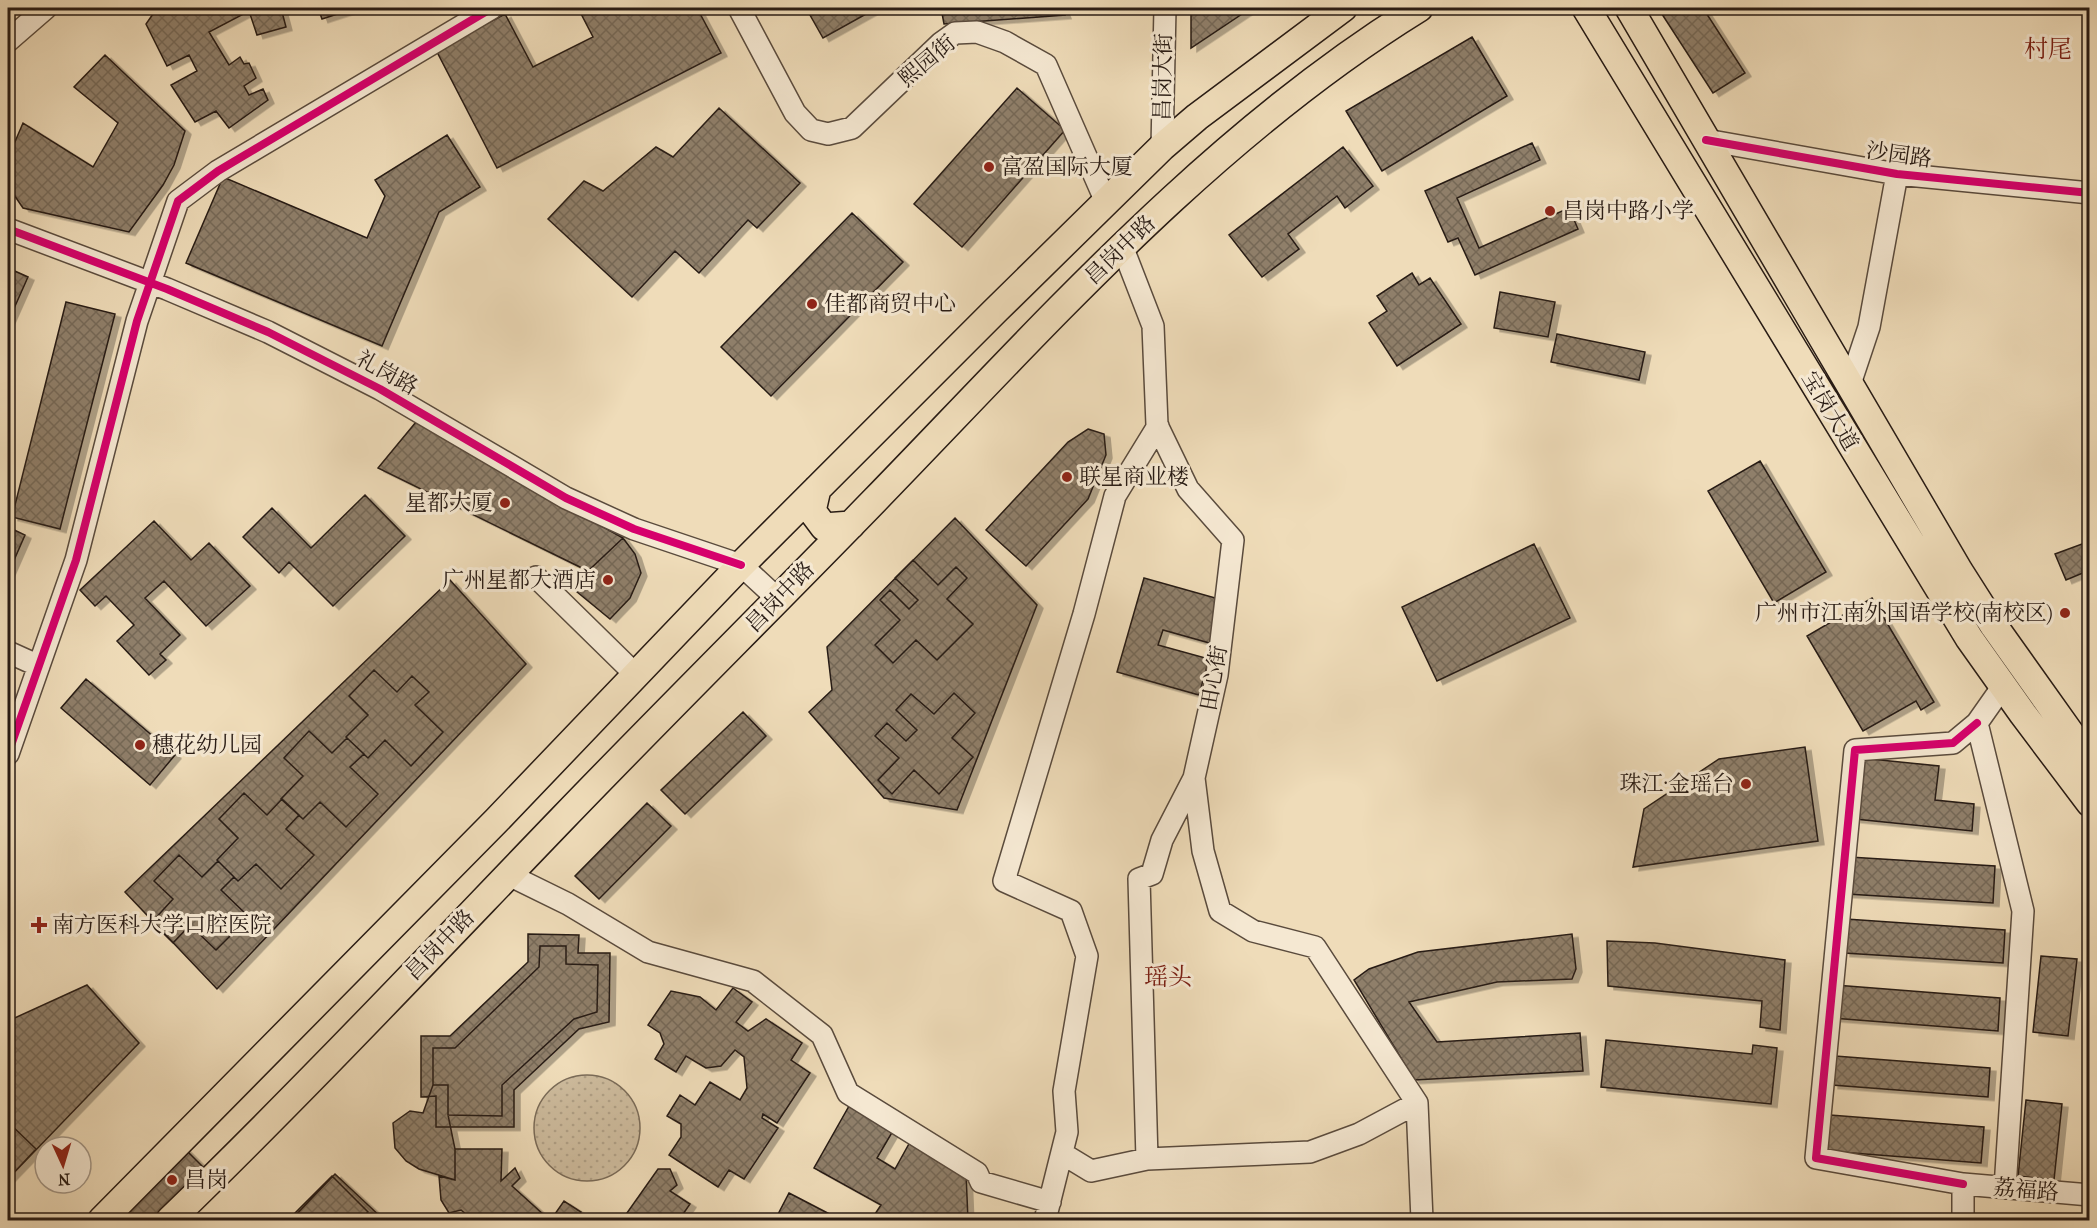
<svg xmlns="http://www.w3.org/2000/svg" width="2097" height="1228" font-family="'IM FELL French Canon','Noto Serif SC',serif">
	<style>
		.green { fill: url(#green-dots); stroke: #7a6b58; stroke-width: 1.5 }
		.building { fill: url(#building-cross-hatch); stroke: #281b14; stroke-width: 1.5; filter: url(#shadow) }
		.lines { fill: none; stroke-linecap: round; stroke-linejoin: round }
		.minor-casing { stroke: #5a4b3d; stroke-width: 24 }
		.major-casing { stroke: #281b14; stroke-width: 30 }
		.minor { stroke: #f5e8d2; stroke-width: 21 }
		.major { stroke: #efdcb9; stroke-width: 27 }
		.cycleway-casing { stroke: #f5e8d2; stroke-width: 11 }
		.cycleway { stroke: #d6006c; stroke-width: 8 }
		.poi-dot { fill: #8f2418; stroke: #f5e8d2; stroke-width: 2 }
		.labels { text-anchor: middle; dominant-baseline: central; stroke-width: 6; stroke-linejoin: round; paint-order: stroke }
		.street-label { font-size: 22px; fill: #281b14; stroke: #f5e8d2 }
		.poi-label { font-size: 22px; fill: #281b14; stroke: #f5e8d2; text-anchor: start }
		.neighbourhood-label { font-size: 24px; fill: #7a1f14; stroke: #f5e8d2 }
	</style>
	<defs>
		<pattern id="green-dots" width="8" height="8" patternUnits="userSpaceOnUse" patternTransform="scale(1.5)"><rect width="8" height="8" fill="#cdbb9d"/><path d="M2 2h.1M6 6h.1" fill="none" stroke="#b0a086" stroke-width="1.8" stroke-linecap="round"/></pattern>
		<pattern id="building-cross-hatch" width="8" height="8" patternUnits="userSpaceOnUse" patternTransform="scale(1.5)"><rect width="8" height="8" fill="#8f7f6a"/><path d="M0 0l8 8M0 8l8-8" fill="none" stroke="#756756"/></pattern>
		<filter id="shadow"><feDropShadow dx="6" dy="3.5" stdDeviation="0" flood-color="#0004"/></filter>
	</defs>
	<rect width="100%" height="100%" fill="#efdcb9"/>
	<filter id="stains"><feTurbulence type="fractalNoise" baseFrequency=".00333" numOctaves="4"/><feColorMatrix values="0 0 0 0 .2 0 0 0 0 .09 0 0 0 0 .02 0 0 0 .5 -.17"/></filter>
	<radialGradient id="worn" r=".72"><stop offset=".6" stop-color="#630" stop-opacity="0"/><stop offset="1" stop-color="#630" stop-opacity=".3"/></radialGradient>
	<!-- green -->
	<path class="green" d="M534 1128a53 53 0 1 1 106 0a53 53 0 1 1-106 0Z"/>
	<!-- building -->
	<path class="building" d="M 157,8 L 281,8 L 286,27 L 257,35 L 249,11 L 209,32 L 229,65 L 240,57 L 244,64 L 249,63 L 256,78 L 244,86 L 249,95 L 263,89 L 268,100 L 229,128 L 216,111 L 195,122 L 171,85 L 197,71 L 189,55 L 167,66 L 146,24 Z
		M 318,8 L 356,8 L 322,19 Z
		M 578,8 L 697,8 L 721,53 L 497,168 L 436,50 L 505,14 L 533,67 L 593,37 Z
		M 806,8 L 877,8 L 823,38 Z
		M 941,8 L 1062,8 L 1065,15 L 944,24 Z
		M 1191,8 L 1251,8 L 1191,48 Z
		M 1658,8 L 1703,8 L 1745,73 L 1713,93 Z
		M 1472,37 L 1507,96 L 1382,171 L 1346,111 Z
		M 105,55 L 185,131 L 174,165 L 163,185 L 129,232 L 23,208 L 8,186 L 8,158 L 23,123 L 93,167 L 118,123 L 74,87 Z
		M 1017,88 L 1065,130 L 962,247 L 914,204 Z
		M 719,108 L 800,183 L 757,228 L 748,220 L 699,273 L 675,251 L 632,297 L 548,219 L 584,181 L 603,191 L 656,147 L 673,157 Z
		M 447,135 L 480,187 L 439,212 L 382,346 L 186,263 L 223,177 L 367,238 L 385,196 L 375,180 Z
		M 1532,143 L 1540,160 L 1457,198 L 1479,248 L 1569,208 L 1578,229 L 1475,275 L 1458,238 L 1448,242 L 1425,191 Z
		M 1343,147 L 1373,186 L 1345,208 L 1337,196 L 1288,234 L 1299,249 L 1262,277 L 1229,235 Z
		M 852,213 L 903,262 L 771,396 L 721,347 Z
		M 8,268 L 28,277 L 8,322 Z
		M 1412,273 L 1419,285 L 1430,278 L 1461,324 L 1397,366 L 1369,323 L 1387,311 L 1377,296 Z
		M 1500,292 L 1555,302 L 1548,337 L 1494,328 Z
		M 66,302 L 115,314 L 60,529 L 12,517 Z
		M 1557,334 L 1645,352 L 1639,380 L 1551,362 Z
		M 416,422 L 623,538 L 588,571 L 378,468 Z
		M 1088,429 L 1104,434 L 1106,455 L 1088,499 L 1026,566 L 986,530 L 1068,442 Z
		M 1760,461 L 1826,572 L 1774,603 L 1708,491 Z
		M 365,495 L 405,536 L 333,606 L 289,562 L 279,573 L 243,537 L 272,508 L 311,548 Z
		M 955,518 L 1037,605 L 957,810 L 884,798 L 809,712 L 832,690 L 827,647 Z
		M 154,521 L 191,560 L 209,543 L 250,586 L 206,626 L 164,581 L 145,598 L 180,635 L 160,654 L 166,660 L 149,675 L 117,641 L 134,625 L 106,596 L 95,606 L 80,590 Z
		M 8,527 L 25,535 L 8,574 Z
		M 623,538 L 635,554 L 641,573 L 630,598 L 610,619 L 571,587 Z
		M 2090,541 L 2090,570 L 2066,580 L 2055,554 Z
		M 1534,544 L 1570,618 L 1437,681 L 1402,607 Z
		M 913,560 L 938,585 L 956,567 L 967,578 L 947,599 L 973,624 L 937,660 L 916,640 L 893,663 L 875,645 L 900,620 L 880,600 L 890,590 L 909,609 L 918,600 L 895,578 Z
		M 1144,578 L 1226,601 L 1213,644 L 1163,630 L 1158,645 L 1209,659 L 1199,695 L 1117,672 Z
		M 450,580 L 526,664 L 217,989 L 125,892 Z
		M 1872,598 L 1934,702 L 1921,710 L 1916,701 L 1863,731 L 1807,636 Z
		M 374,670 L 397,692 L 412,676 L 429,692 L 415,705 L 443,732 L 411,766 L 385,740 L 368,758 L 346,737 L 368,715 L 349,696 Z
		M 86,679 L 175,755 L 150,785 L 61,708 Z
		M 954,693 L 975,713 L 952,738 L 973,757 L 939,794 L 914,770 L 892,794 L 878,780 L 899,758 L 875,736 L 887,723 L 906,741 L 917,730 L 896,710 L 911,694 L 934,714 Z
		M 743,712 L 766,736 L 685,814 L 661,790 Z
		M 309,731 L 332,753 L 347,738 L 364,754 L 350,767 L 378,794 L 346,827 L 320,802 L 303,819 L 281,799 L 303,776 L 284,758 Z
		M 1805,747 L 1818,841 L 1633,867 L 1644,809 L 1719,759 Z
		M 1861,758 L 1939,766 L 1935,800 L 1974,804 L 1972,831 L 1855,819 Z
		M 244,793 L 267,815 L 282,799 L 299,815 L 286,829 L 314,855 L 281,889 L 256,864 L 238,881 L 217,860 L 238,838 L 219,819 Z
		M 647,803 L 671,826 L 599,899 L 575,876 Z
		M 179,855 L 202,877 L 218,861 L 234,877 L 221,890 L 249,917 L 216,950 L 190,925 L 173,943 L 152,922 L 173,899 L 154,881 Z
		M 1849,857 L 1995,866 L 1993,903 L 1847,894 Z
		M 1846,919 L 2005,930 L 2003,963 L 1844,953 Z
		M 528,934 L 579,935 L 578,953 L 610,953 L 609,1022 L 579,1029 L 514,1090 L 514,1127 L 436,1127 L 436,1096 L 421,1097 L 421,1036 L 450,1036 L 528,962 Z
		M 1572,934 L 1576,969 L 1572,979 L 1497,982 L 1409,1002 L 1437,1042 L 1580,1033 L 1583,1071 L 1414,1080 L 1354,980 L 1369,969 L 1418,952 Z
		M 1607,941 L 1655,943 L 1785,960 L 1780,1030 L 1760,1027 L 1762,1001 L 1608,986 Z
		M 540,946 L 566,946 L 566,964 L 598,965 L 597,1012 L 574,1019 L 502,1085 L 502,1116 L 448,1115 L 448,1085 L 433,1085 L 433,1048 L 455,1048 L 539,967 Z
		M 2041,956 L 2077,959 L 2068,1036 L 2033,1032 Z
		M 87,985 L 139,1043 L 8,1179 L 8,1021 Z
		M 1835,985 L 2000,998 L 1998,1031 L 1832,1018 Z
		M 733,988 L 752,1002 L 736,1022 L 748,1031 L 766,1019 L 802,1043 L 791,1060 L 810,1073 L 777,1123 L 763,1114 L 762,1118 L 778,1128 L 744,1179 L 729,1170 L 718,1187 L 669,1155 L 681,1137 L 681,1124 L 667,1116 L 680,1095 L 695,1105 L 710,1082 L 740,1100 L 747,1088 L 744,1057 L 735,1050 L 721,1066 L 706,1068 L 686,1056 L 676,1072 L 655,1059 L 664,1044 L 660,1033 L 648,1025 L 671,991 L 700,997 L 716,1010 Z
		M 1606,1040 L 1752,1054 L 1753,1045 L 1777,1048 L 1771,1104 L 1601,1087 Z
		M 1835,1056 L 1990,1068 L 1988,1097 L 1832,1085 Z
		M 433,1085 L 448,1085 L 448,1115 L 455,1149 L 455,1180 L 419,1169 L 406,1161 L 395,1148 L 393,1123 L 410,1111 L 423,1113 Z
		M 853,1099 L 897,1124 L 877,1158 L 895,1169 L 910,1142 L 966,1173 L 968,1220 L 871,1220 L 881,1205 L 814,1168 Z
		M 2026,1100 L 2062,1104 L 2054,1180 L 2018,1176 Z
		M 1830,1115 L 1984,1127 L 1981,1163 L 1827,1151 Z
		M 8,1122 L 36,1149 L 8,1179 Z
		M 175,1139 L 213,1177 L 170,1220 L 94,1220 Z
		M 455,1149 L 502,1149 L 501,1181 L 515,1168 L 520,1178 L 512,1186 L 543,1214 L 555,1214 L 564,1201 L 581,1212 L 576,1220 L 518,1220 L 514,1215 L 509,1220 L 473,1220 L 461,1210 L 449,1213 L 441,1200 L 439,1176 L 455,1180 Z
		M 658,1169 L 670,1169 L 677,1185 L 670,1191 L 690,1204 L 679,1220 L 622,1220 Z
		M 335,1174 L 384,1220 L 291,1220 Z
		M 332,1176 L 368,1212 L 359,1220 L 288,1220 Z
		M 789,1193 L 841,1220 L 775,1220 Z
		M 1970,1214 L 2035,1216 L 2035,1220 L 1970,1220 Z"/>
	<g class="lines">
		<!-- minor casing -->
		<g class="minor-casing">
			<path id="minor" d="M 739,8 L 795,113 L 811,130 L 828,134 L 852,128 L 941,43 L 955,33 L 977,32 L 1005,42 L 1046,65 L 1106,202
				M 8,41 L 46,8
				M 1706,140 L 1897,174 L 2090,193
				M 1162,147 L 1165,8
				M 8,229 L 167,289 L 268,332 L 380,389 L 566,498 L 634,529 L 741,565 L 779,600
				M 1122,246 L 1153,326 L 1157,425 L 1188,489 L 1233,540 L 1217,675 L 1194,778 L 1203,851 L 1220,911 L 1253,931 L 1315,947 L 1417,1103 L 1422,1220
				M 1850,384 L 1869,327 L 1897,174
				M 536,577 L 636,675
				M 8,652 L 39,666
				M 2003,686 L 1977,723 L 2023,911 L 2005,1188
				M 8,754 L 76,560 L 137,321 L 178,201 L 218,171 L 492,8
				M 509,875 L 568,904 L 648,952 L 753,981 L 822,1035 L 848,1093 L 977,1173 L 981,1182 L 1050,1202
				M 1063,1154 L 1091,1171 L 1147,1159 L 1310,1152 L 1359,1134 L 1417,1103
				M 1147,1159 L 1139,879 L 1152,874 L 1162,840 L 1194,778
				M 1963,1184 L 1816,1158 L 1855,750 L 1953,743 L 1977,723
				M 1045,1220 L 1067,1132 L 1064,1091 L 1087,956 L 1071,911 L 1004,881 L 1084,614 L 1115,496 L 1158,426
				M 1963,1220 L 1963,1184 L 2090,1195"/>
		</g>
		<!-- major casing -->
		<g class="major-casing">
			<path id="major" d="M 1586,8 L 1969,638 L 2023,714 L 2090,803
				M 1629,8 L 1959,571 L 1994,626 L 2090,761
				M 817,489 L 812,511 L 824,527 L 851,525
				M 102,1220 L 496,821 L 741,565 L 995,311 L 1162,147 L 1197,117 L 1343,8
				M 170,1220 C 304,1090 432,954 562,819 C 665,712 771,607 875,500 C 1045,325 1210,137 1419,8"/>
		</g>
		<!-- minor -->
		<use href="#minor" class="minor"/>
		<!-- major -->
		<use href="#major" class="major"/>
		<!-- cycleway casing -->
		<g class="cycleway-casing">
			<path id="cycleway" d="M 1706,140 L 1897,174 L 2090,193
				M 8,229 L 167,289 L 268,332 L 380,389 L 566,498 L 634,529 L 741,565
				M 8,754 L 76,560 L 137,321 L 178,201 L 218,171 L 492,8
				M 1963,1184 L 1816,1158 L 1855,750 L 1953,743 L 1977,723"/>
		</g>
		<!-- cycleway -->
		<use href="#cycleway" class="cycleway"/>
	</g>
	<!-- markers -->
	<g class="poi-dot">
		<circle cx="989" cy="167" r="6"/>
		<circle cx="1550" cy="211" r="6"/>
		<circle cx="812" cy="304" r="6"/>
		<circle cx="1067" cy="477" r="6"/>
		<circle cx="505" cy="503" r="6"/>
		<circle cx="608" cy="580" r="6"/>
		<circle cx="2065" cy="613" r="6"/>
		<circle cx="140" cy="745" r="6"/>
		<circle cx="1746" cy="784" r="6"/>
		<path d="M36 916h6v6h6v6h-6v6h-6v-6h-6v-6h6z"/>
		<circle cx="172" cy="1180" r="6"/>
	</g>
	<g class="labels">
		<!-- street labels -->
		<g class="street-label">
			<text transform="translate(927 61) rotate(-40)">熙园街</text>
			<text transform="translate(1163 77) rotate(-89)">昌岗大街</text>
			<text transform="translate(1899 155) rotate(8)">沙园路</text>
			<text transform="translate(1120 250) rotate(-44)">昌岗中路</text>
			<text transform="translate(387 373) rotate(29)">礼岗路</text>
			<text transform="translate(1830 411) rotate(59)">宝岗大道</text>
			<text transform="translate(780 597) rotate(-46)">昌岗中路</text>
			<text transform="translate(1214 678) rotate(-80)">田心街</text>
			<text transform="translate(440 945) rotate(-46)">昌岗中路</text>
			<text transform="translate(2026 1190) rotate(5)">荔福路</text>
		</g>
		<!-- poi labels -->
		<g class="poi-label">
			<text x="1001" y="167">富盈国际大厦</text>
			<text x="1562" y="211">昌岗中路小学</text>
			<text x="824" y="304">佳都商贸中心</text>
			<text x="1079" y="477">联星商业楼</text>
			<text x="493" y="503" text-anchor="end">星都大厦</text>
			<text x="596" y="580" text-anchor="end">广州星都大酒店</text>
			<text x="2053" y="613" text-anchor="end">广州市江南外国语学校(南校区)</text>
			<text x="152" y="745">穗花幼儿园</text>
			<text x="1734" y="784" text-anchor="end">珠江·金瑶台</text>
			<text x="52" y="925">南方医科大学口腔医院</text>
			<text x="184" y="1180">昌岗</text>
		</g>
		<!-- neighbourhood labels -->
		<g class="neighbourhood-label">
			<text x="2048" y="49">村尾</text>
			<text x="1168" y="977">瑶头</text>
		</g>
	</g>
	<!-- margin -->
	<rect width="2097" height="1228" fill="none" stroke="#efdcb9" stroke-width="30"/>
	<rect x="9" y="9" width="2079" height="1210" fill="none" stroke="#281b14" stroke-width="3"/>
	<rect x="15" y="15" width="2067" height="1198" fill="none" stroke="#281b14" stroke-width="1.5"/>
	<!-- north arrow -->
	<g transform="translate(63 1165) rotate(176)"><circle r="28" fill="#f5e8d2" stroke="#a39686" stroke-width="1.5"/>
	<path d="M0-4.5L10 22L0 15L-10 22Z" fill="#8f2418"/>
	<text y="-9" font-size="16" font-weight="bold" text-anchor="middle" fill="#281b14">N</text>
	</g>
	<rect width="100%" height="100%" filter="url(#stains)"/>
	<rect width="100%" height="100%" fill="url(#worn)"/>
</svg>
